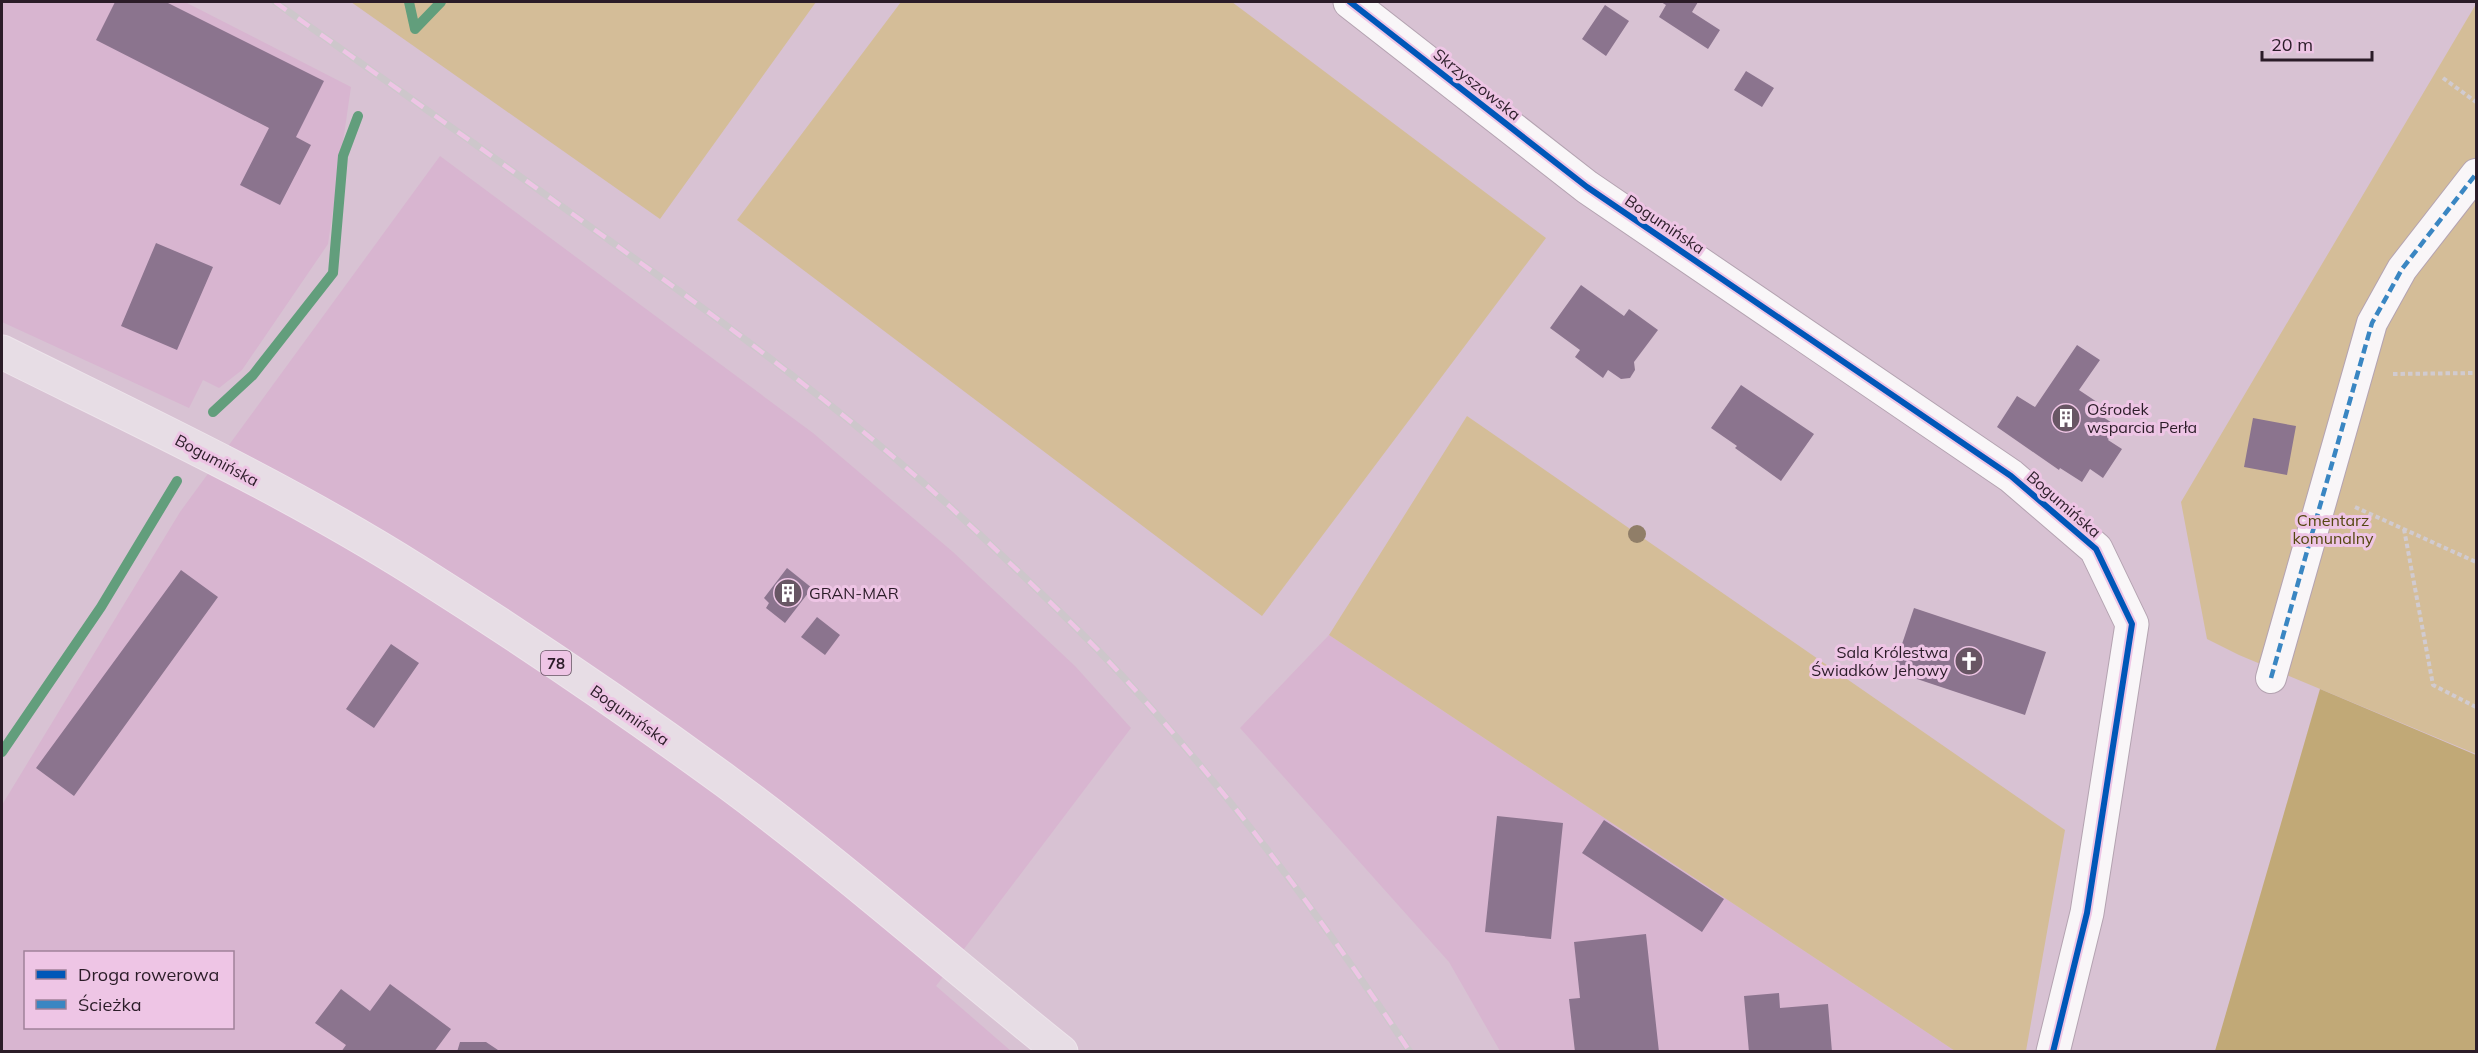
<svg xmlns="http://www.w3.org/2000/svg" width="2478" height="1053" font-family="Mulish,sans-serif">
	<style>
		.built { fill: #d8b5d0; fill-rule: evenodd }
		.green { fill: #d4bd98 }
		.forest { fill: #c1a977 }
		.lines { fill: none; stroke-linecap: round; stroke-linejoin: round }
		.stream { stroke: #629e7c; stroke-width: 10 }
		.building { fill: #8b748e }
		.pedestrian-casing { stroke: #b4a3b1; stroke-width: 32 }
		.minor-casing { stroke: #b4a3b1; stroke-width: 35 }
		.primary-casing { stroke: #ede4eb; stroke-width: 35 }
		.path { stroke: #d1cbd0; stroke-width: 4; stroke-dasharray: 4.5 3; stroke-linecap: butt }
		.pedestrian { stroke: #f9f6f8; stroke-width: 30 }
		.minor { stroke: #f9f6f8; stroke-width: 33 }
		.primary { stroke: #e7dde5; stroke-width: 33 }
		.rail-casing { stroke: #cdc7cb; stroke-width: 7 }
		.rail { stroke: #eec5e5; stroke-width: 4.5; stroke-dasharray: 14; stroke-linecap: butt }
		.quiet { stroke: #3a86c2; stroke-width: 4.5; stroke-dasharray: 9 4.5; stroke-linecap: butt }
		.cycleway-casing { stroke: #eec5e5; stroke-width: 10 }
		.cycleway { stroke: #0057b8; stroke-width: 6 }
		.tree { fill: #907e68 }
		.labels { text-anchor: middle; dominant-baseline: central; stroke-width: 6; stroke-linejoin: round; paint-order: stroke }
		.shield { fill: #eec5e5; stroke: #664f61; stroke-width: 1.5 }
		.shield-label { font-size: 15px; font-weight: bold; fill: #2b1c28 }
		.street-label { font-size: 16px; fill: #2b1c28; stroke: #eec5e5 }
		.poi-label { font-size: 16px; fill: #2b1c28; stroke: #eec5e5; text-anchor: start }
		.park-label { font-size: 16px; fill: #554711; stroke: #eec5e5 }
	</style>
	<rect width="100%" height="100%" fill="#d8c2d3"/>
	<!-- built -->
	<path class="built" d="M 2,2 L 185,2 L 351,87 L 328,244 L 242,370 L 219,388 L 203,380 L 189,408 L 2,322 Z
		M 440,156 L 813,433 L 953,552 L 1075,666 L 1131,728 L 936,986 L 1011,1051 L 2,1051 L 2,805 L 180,512 ZM 26,952 L 232,952 L 232,1028 L 26,1028 Z
		M 1329,635 L 1955,1051 L 1500,1051 L 1449,962 L 1240,728 Z"/>
	<!-- green -->
	<path class="green" d="M 351,2 L 816,2 L 660,219 Z
		M 901,2 L 1232,2 L 1546,238 L 1262,616 L 737,220 Z
		M 2476,4 L 2476,754 L 2239,655 L 2207,639 L 2181,502 Z
		M 1467,416 L 2065,830 L 2026,1051 L 1955,1051 L 1329,635 Z"/>
	<!-- forest -->
	<path class="forest" d="M 2320,689 L 2476,755 L 2476,1051 L 2215,1051 Z"/>
	<g class="lines">
		<!-- stream -->
		<path class="stream" d="M 409,2 L 415,29
			M 415,29 L 441,2
			M 213,412 L 253,375 L 333,273 L 343,156 L 358,116
			M 2,752 L 101,607 L 177,481"/>
	</g>
	<!-- building -->
	<path class="building" d="M 115,2 L 166,2 L 324,81 L 296,137 L 311,145 L 280,205 L 240,185 L 269,128 L 96,40 Z
		M 1661,2 L 1698,2 L 1692,12 L 1720,30 L 1708,49 L 1659,17 L 1666,5 Z
		M 1605,5 L 1629,21 L 1606,56 L 1582,39 Z
		M 1746,71 L 1774,88 L 1762,107 L 1734,90 Z
		M 156,243 L 213,267 L 177,350 L 121,326 Z
		M 1581,285 L 1624,316 L 1629,309 L 1658,330 L 1634,362 L 1635,370 L 1630,378 L 1621,379 L 1608,370 L 1603,378 L 1575,357 L 1580,350 L 1550,328 Z
		M 2077,345 L 2100,360 L 2079,390 L 2097,402 L 2092,410 L 2117,426 L 2108,440 L 2122,449 L 2103,478 L 2090,469 L 2082,482 L 2060,468 L 2059,470 L 1997,427 L 2017,396 L 2035,407 Z
		M 1741,385 L 1814,434 L 1781,481 L 1735,448 L 1737,446 L 1711,428 Z
		M 2253,418 L 2296,426 L 2287,475 L 2244,467 Z
		M 787,568 L 812,588 L 785,623 L 766,608 L 769,603 L 764,598 Z
		M 181,570 L 218,597 L 74,796 L 36,768 Z
		M 1914,608 L 2046,652 L 2025,715 L 1893,671 Z
		M 817,617 L 840,635 L 825,655 L 801,637 Z
		M 391,644 L 419,663 L 374,728 L 346,709 Z
		M 1497,816 L 1563,823 L 1551,939 L 1485,932 Z
		M 1604,820 L 1724,899 L 1702,932 L 1582,853 Z
		M 1646,934 L 1659,1052 L 1575,1052 L 1569,999 L 1580,998 L 1574,942 Z
		M 390,984 L 451,1029 L 434,1052 L 341,1052 L 346,1045 L 315,1023 L 341,989 L 370,1011 Z
		M 1779,993 L 1780,1008 L 1828,1004 L 1832,1052 L 1749,1052 L 1744,996 Z
		M 460,1042 L 486,1042 L 501,1052 L 457,1052 Z"/>
	<g class="lines">
		<!-- pedestrian casing -->
		<g class="pedestrian-casing">
			<path id="pedestrian" d="M 2271,678 L 2372,323 L 2402,269 L 2476,174"/>
		</g>
		<!-- minor casing -->
		<g class="minor-casing">
			<path id="minor" d="M 1350,2 L 1587,187 L 2011,476 L 2096,549 L 2132,624 L 2087,913 L 2053,1052"/>
		</g>
		<!-- primary casing -->
		<g class="primary-casing">
			<path id="primary" d="M 2,352 C 141,421 283,487 415,570 C 521,637 626,708 727,782 C 842,867 949,962 1061,1052"/>
		</g>
		<!-- path -->
		<path class="path" d="M 2443,78 L 2476,102
			M 2393,374 L 2476,373
			M 2355,507 L 2476,562
			M 2404,529 L 2433,685 L 2476,707"/>
		<!-- pedestrian -->
		<use href="#pedestrian" class="pedestrian"/>
		<!-- minor -->
		<use href="#minor" class="minor"/>
		<!-- primary -->
		<use href="#primary" class="primary"/>
		<!-- rail casing -->
		<g class="rail-casing">
			<path id="rail" d="M 275,2 C 385,80 496,159 606,238 C 723,322 840,407 946,503 C 998,551 1049,600 1098,650 C 1215,773 1317,910 1410,1052"/>
		</g>
		<!-- rail -->
		<use href="#rail" class="rail"/>
		<!-- quiet -->
		<path class="quiet" d="M 2271,678 L 2372,323 L 2402,269 L 2476,174"/>
		<!-- cycleway casing -->
		<g class="cycleway-casing">
			<path id="cycleway" d="M 1350,2 L 1587,187 L 2011,476 L 2096,549 L 2132,624 L 2087,913 L 2053,1052"/>
		</g>
		<!-- cycleway -->
		<use href="#cycleway" class="cycleway"/>
	</g>
	<!-- trees -->
	<circle class="tree" cx="1637" cy="534" r="9"/>
	<!-- icons -->
	<defs>
		<g id="building-disc" transform="scale(1.5)"><circle r="9.5" fill="#685664" stroke="#eec5e5"/><path d="M-4-6H4V6H1V3H-1V6H-4ZM-2.5-4.3h1.7v1.8h-1.7ZM.8-4.3h1.7v1.8H.8ZM-2.5-1h1.7V.8h-1.7ZM.8-1h1.7V.8H.8Z" fill="#fff"/></g>
		<g id="church-disc" transform="scale(1.5)"><circle r="9.5" fill="#685664" stroke="#eec5e5"/><path d="M-1.2-6h2.4v3.5h3.3v2.4h-3.3V6h-2.4V-.1h-3.3v-2.4h3.3Z" fill="#fff"/></g>
	</defs>
	<g fill-rule="evenodd">
		<use href="#building-disc" x="2066" y="418"/>
		<use href="#building-disc" x="788" y="593"/>
		<use href="#church-disc" x="1969" y="661"/>
	</g>
	<g class="labels">
		<!-- shield labels -->
		<rect class="shield" x="541" y="651" width="30" height="24" rx="4.5"/>
		<g class="shield-label">
			<text x="556" y="663">78</text>
		</g>
		<!-- street labels -->
		<g class="street-label">
			<text transform="translate(1477 84) rotate(38)">Skrzyszowska</text>
			<text transform="translate(1665 224) rotate(34)">Bogumińska</text>
			<text transform="translate(217 460) rotate(28)">Bogumińska</text>
			<text transform="translate(2064 504) rotate(41)">Bogumińska</text>
			<text transform="translate(630 715) rotate(35)">Bogumińska</text>
		</g>
		<!-- poi labels -->
		<g class="poi-label">
			<text x="2087" y="409">Ośrodek<tspan x="2087" dy="18">wsparcia Perła</tspan></text>
			<text x="809" y="593">GRAN-MAR</text>
			<text x="1948" y="652" text-anchor="end">Sala Królestwa<tspan x="1948" dy="18">Świadków Jehowy</tspan></text>
		</g>
		<!-- park labels -->
		<g class="park-label">
			<text x="2333" y="520">Cmentarz<tspan x="2333" dy="18">komunalny</tspan></text>
		</g>
	</g>
	<!-- border -->
	<rect width="2478" height="1053" fill="none" stroke="#2b1c28" stroke-width="6"/>
	<!-- legend -->
	<rect x="24" y="951" width="210" height="78" fill="#eec5e5" stroke="#a08199" stroke-width="1.5"/>
	<rect x="36" y="970" width="30" height="9" fill="#0057b8" stroke="#a08199" stroke-width="1.5"/>
	<text x="78" y="981" font-size="18" fill="#2b1c28">Droga rowerowa</text>
	<rect x="36" y="1000" width="30" height="9" fill="#3a86c2" stroke="#a08199" stroke-width="1.5"/>
	<text x="78" y="1011" font-size="18" fill="#2b1c28">Ścieżka</text>
	<!-- scale -->
	<path d="M2262 51v9h110v-9" fill="none" stroke="#2b1c28" stroke-width="3"/>
	<text x="2271" y="51" font-size="18" fill="#2b1c28" stroke="#eec5e5" stroke-width="4.5" paint-order="stroke">20 m</text>
</svg>
